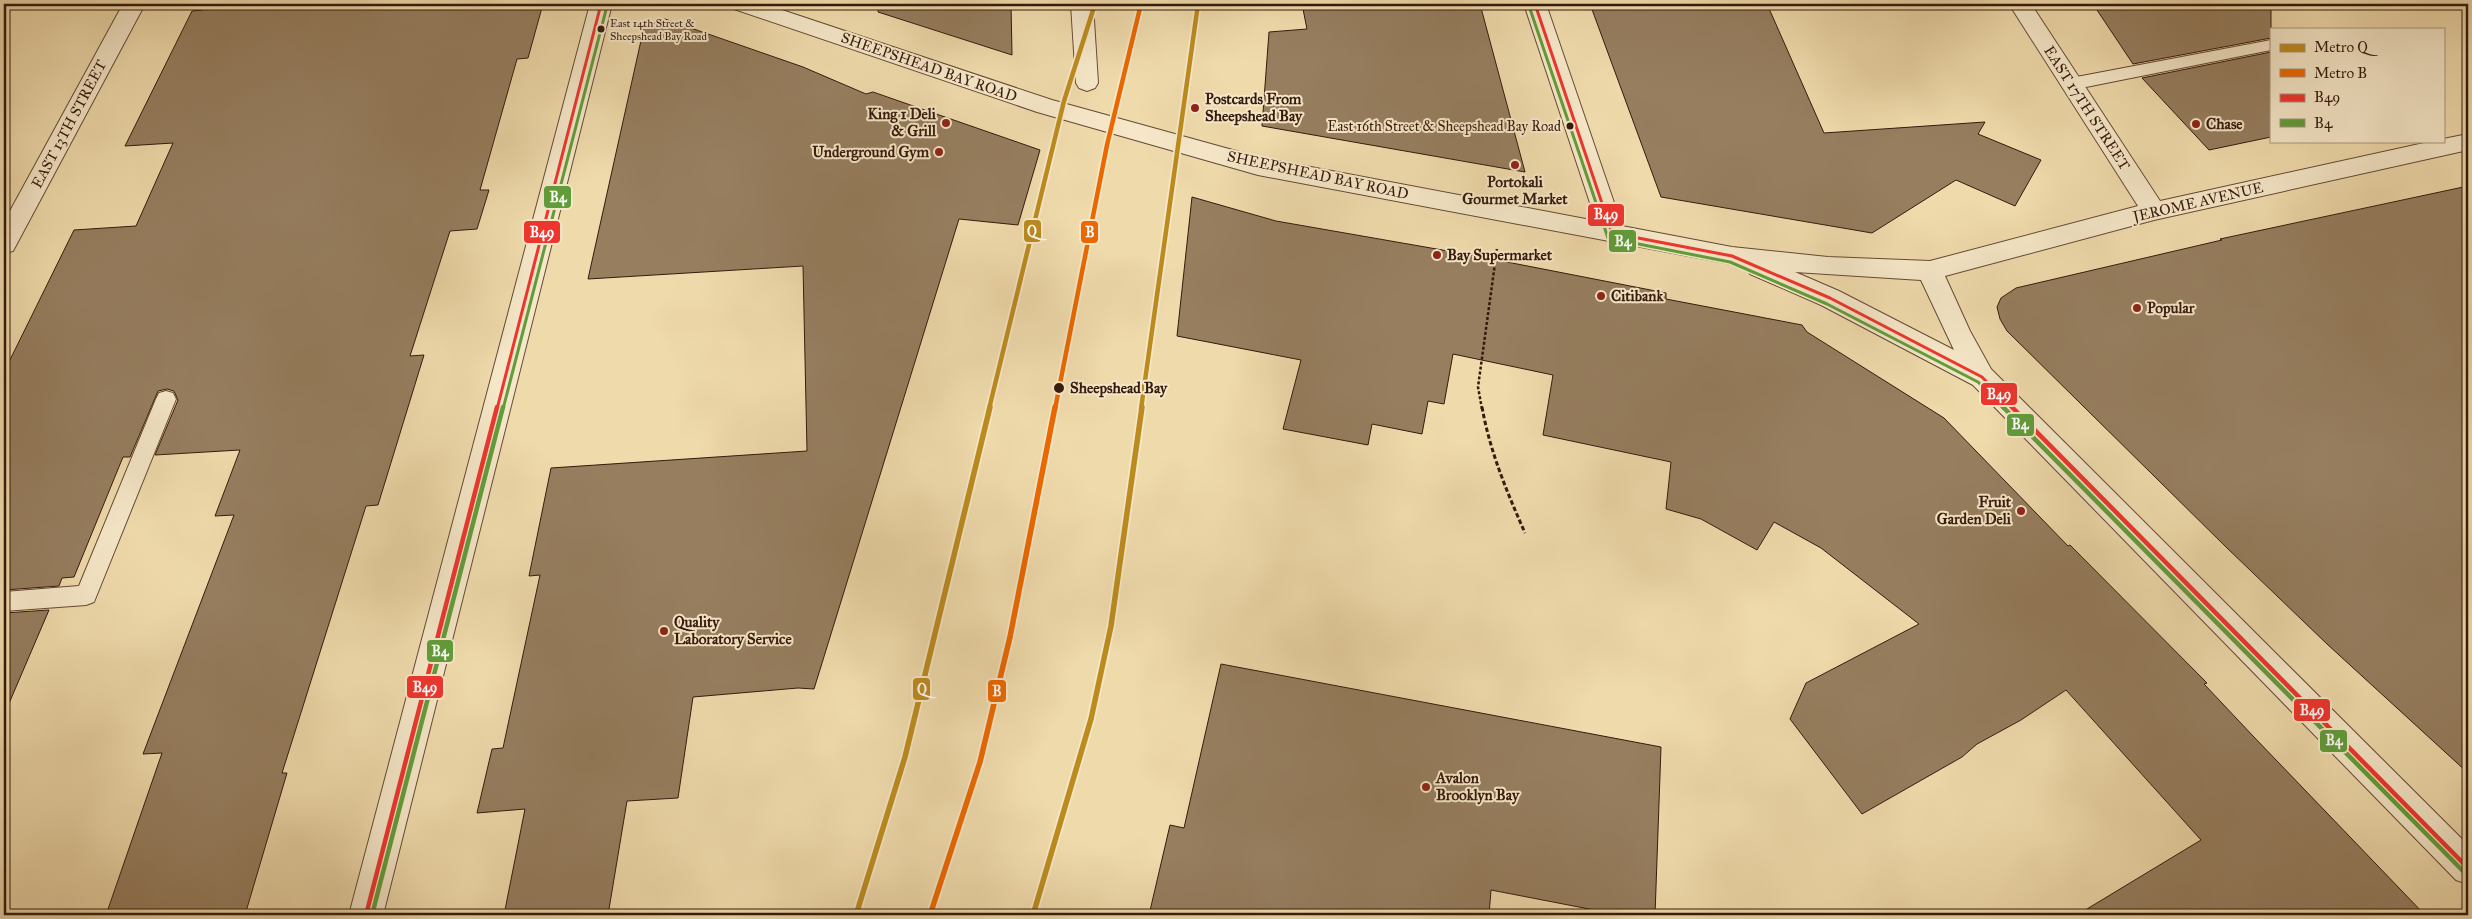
<svg xmlns="http://www.w3.org/2000/svg" width="2472" height="919" font-family="'IM FELL Great Primer',serif">
	<style>
		.building { fill: #967e5f; stroke: #351a0c }
		.lines { fill: none; stroke-linecap: round; stroke-linejoin: round }
		.service-casing { stroke: #644a34; stroke-width: 2 }
		.pedestrian-casing { stroke: #644a34; stroke-width: 2 }
		.minor-casing { stroke: #644a34; stroke-width: 2 }
		.path-far1 { stroke: #351a0c; stroke-width: 2.5; stroke-dasharray: 3 2; stroke-linecap: butt }
		.path { stroke: #351a0c; stroke-width: 3; stroke-dasharray: 4.5 2.5; stroke-linecap: butt }
		.service { fill: #f5e7c8; fill-rule: evenodd }
		.pedestrian { fill: #f5e7c8; fill-rule: evenodd }
		.minor { fill: #f5e7c8; fill-rule: evenodd }
		.bus-1-far1-casing { stroke: #f5e7c8; stroke-width: 6 }
		.bus-1-casing { stroke: #f5e7c8; stroke-width: 8 }
		.bus-2-far1-casing { stroke: #f5e7c8; stroke-width: 6 }
		.bus-2-casing { stroke: #f5e7c8; stroke-width: 8 }
		.bus-1-far1 { stroke: #ee352e; stroke-width: 3 }
		.bus-1 { stroke: #ee352e; stroke-width: 4.5 }
		.bus-2-far1 { stroke: #619d3a; stroke-width: 3 }
		.bus-2 { stroke: #619d3a; stroke-width: 4.5 }
		.metro-1-far1-casing { stroke: #f5e7c8; stroke-width: 8 }
		.metro-1-casing { stroke: #f5e7c8; stroke-width: 9 }
		.metro-2-far1-casing { stroke: #f5e7c8; stroke-width: 8 }
		.metro-2-casing { stroke: #f5e7c8; stroke-width: 9 }
		.metro-1-far1 { stroke: #bc8b1e; stroke-width: 4.5 }
		.metro-1 { stroke: #bc8b1e; stroke-width: 5.5 }
		.metro-2-far1 { stroke: #eb6800; stroke-width: 4.5 }
		.metro-2 { stroke: #eb6800; stroke-width: 5.5 }
		.bus-dot { fill: #351a0c; stroke: #f5e7c8; stroke-width: 2 }
		.poi-dot { fill: #8f2418; stroke: #f5e7c8; stroke-width: 2 }
		.labels { text-anchor: middle; dominant-baseline: central; stroke-width: 4; stroke-linejoin: round; paint-order: stroke }
		.far-bus-label { font-size: 11px; fill: #351a0c; stroke: #f5e7c8; text-anchor: start }
		.bus-label { font-size: 14px; fill: #351a0c; stroke: #f5e7c8; text-anchor: end }
		.street-label { font-size: 15px; fill: #351a0c; stroke: #f5e7c8 }
		.poi-label { font-size: 15px; font-weight: bold; fill: #351a0c; stroke: #f5e7c8; text-anchor: start }
		.stop-label { font-size: 15px; font-weight: bold; fill: #351a0c; stroke: #f5e7c8; text-anchor: start }
		.line-badge { stroke: #f5e7c8; stroke-width: 2 }
		.badge-label { font-size: 14px; text-anchor: middle; font-weight: bold; fill: #fff }
	</style>
	<rect width="100%" height="100%" fill="#efdaab"/>
	<filter id="stains"><feTurbulence type="fractalNoise" baseFrequency=".004" numOctaves="4"/><feColorMatrix values="0 0 0 0 .2 0 0 0 0 .09 0 0 0 0 .02 0 0 0 .5 -.17"/></filter>
	<radialGradient id="worn" r=".72"><stop offset=".6" stop-color="#630" stop-opacity="0"/><stop offset="1" stop-color="#630" stop-opacity=".3"/></radialGradient>
	<!-- building -->
	<path class="building" d="M 206,4 L 543,4 L 528,58 L 517,59 L 480,190 L 489,190 L 477,229 L 450,231 L 410,356 L 424,355 L 378,505 L 366,506 L 282,773 L 287,773 L 245,915 L 106,915 L 162,753 L 143,754 L 234,515 L 215,516 L 240,450 L 155,455 L 178,400 L 174,391 L 167,389 L 158,391 L 130,457 L 123,457 L 74,577 L 62,578 L 59,586 L 4,590 L 4,372 L 74,230 L 136,226 L 173,143 L 125,146 L 192,11 L 203,10 Z
		M 879,4 L 1011,4 L 1012,55 L 878,12 Z
		M 1302,4 L 1480,4 L 1525,172 L 1262,126 L 1269,32 L 1307,29 Z
		M 1590,4 L 1767,4 L 1824,133 L 1985,122 L 1978,134 L 2041,160 L 2015,206 L 1956,180 L 1872,233 L 1661,197 Z
		M 2093,4 L 2271,4 L 2271,38 L 2133,64 Z
		M 665,19 L 803,67 L 866,94 L 873,92 L 1040,150 L 1018,225 L 959,219 L 814,689 L 798,688 L 693,697 L 678,798 L 627,801 L 608,915 L 504,915 L 525,809 L 477,813 L 492,749 L 503,748 L 540,575 L 529,576 L 551,468 L 807,451 L 803,266 L 588,279 L 644,27 Z
		M 2271,52 L 2271,137 L 2209,150 L 2142,78 Z
		M 2468,186 L 2468,773 L 2327,644 L 2227,548 L 2007,331 L 2000,319 L 1997,307 L 2001,298 L 2016,288 L 2222,240 L 2220,239 Z
		M 1192,197 L 1276,221 L 1471,255 L 1666,293 L 1666,299 L 1802,325 L 1807,332 L 1944,418 L 2068,546 L 2070,545 L 2207,683 L 2204,684 L 2253,736 L 2425,915 L 2077,915 L 2201,840 L 2066,690 L 2021,720 L 1977,744 L 1962,757 L 1862,814 L 1790,719 L 1806,683 L 1919,624 L 1821,548 L 1774,522 L 1757,550 L 1701,519 L 1666,509 L 1671,462 L 1543,435 L 1553,375 L 1453,354 L 1444,404 L 1428,401 L 1422,434 L 1372,424 L 1368,445 L 1283,429 L 1301,360 L 1177,336 Z
		M 49,610 L 4,715 L 4,613 Z
		M 1221,664 L 1661,747 L 1655,915 L 1620,915 L 1491,890 L 1489,915 L 1149,915 L 1170,825 L 1184,828 Z"/>
	<g class="lines">
		<!-- service casing -->
		<g class="service-casing">
			<path id="service" d="M 2271,40 L 2271,50 L 2071,90 L 2065,88 L 2063,84 L 2065,80 L 2071,78 Z
				M 166,391 L 173,393 L 176,399 L 94,602 L 86,605 L 4,611 L 4,592 L 79,586 L 156,399 L 159,393 Z"/>
		</g>
		<!-- pedestrian casing -->
		<g class="pedestrian-casing">
			<path id="pedestrian" d="M 1071,4 L 1093,4 L 1098,83 L 1095,88 L 1087,91 L 1079,88 L 1076,83 Z"/>
		</g>
		<!-- minor casing -->
		<g class="minor-casing">
			<path id="minor" d="M 123,4 L 145,4 L 13,251 L 4,253 L 4,222 Z
				M 590,4 L 612,4 L 383,915 L 349,915 Z
				M 731,4 L 764,4 L 1052,100 L 1258,157 L 1596,221 L 1524,4 L 1546,4 L 1622,226 L 1732,247 L 1828,257 L 1930,261 L 2138,206 L 2009,4 L 2031,4 L 2160,201 L 2433,141 L 2443,141 L 2443,139 L 2468,134 L 2468,150 L 2154,220 L 1945,276 L 1970,331 L 1991,369 L 2468,845 L 2468,884 L 2456,880 L 1973,385 L 1821,305 L 1750,274 L 1747,267 L 1258,175 L 1037,112 L 734,9 ZM 1795,272 L 1921,280 L 1954,350 L 1839,291 Z"/>
		</g>
		<!-- path-far1 -->
		<path class="path-far1" d="M 1482,409 L 1478,387 L 1497,249"/>
		<!-- path -->
		<path class="path" d="M 1482,407 C 1490,452 1507,492 1525,533"/>
		<!-- service -->
		<use href="#service" class="service"/>
		<!-- pedestrian -->
		<use href="#pedestrian" class="pedestrian"/>
		<!-- minor -->
		<use href="#minor" class="minor"/>
		<!-- bus-1-far1 casing -->
		<g class="bus-1-far1-casing">
			<path id="bus-1-far1" d="M 1535,4 L 1612,233 L 1732,256 L 1830,298 L 1982,377 L 2013,409
				M 497,409 L 601,4"/>
		</g>
		<!-- bus-1 casing -->
		<g class="bus-1-casing">
			<path id="bus-1" d="M 2012,407 L 2468,868
				M 366,915 L 497,407"/>
		</g>
		<!-- bus-2-far1 casing -->
		<g class="bus-2-far1-casing">
			<path id="bus-2-far1" d="M 1529,6 L 1608,238 L 1730,262 L 1827,304 L 1978,382 L 2004,409
				M 503,409 L 607,6"/>
		</g>
		<!-- bus-2 casing -->
		<g class="bus-2-casing">
			<path id="bus-2" d="M 2003,407 L 2464,872
				M 372,915 L 503,407"/>
		</g>
		<!-- bus-1-far1 -->
		<use href="#bus-1-far1" class="bus-1-far1"/>
		<!-- bus-1 -->
		<use href="#bus-1" class="bus-1"/>
		<!-- bus-2-far1 -->
		<use href="#bus-2-far1" class="bus-2-far1"/>
		<!-- bus-2 -->
		<use href="#bus-2" class="bus-2"/>
		<!-- metro-1-far1 casing -->
		<g class="metro-1-far1-casing">
			<path id="metro-1-far1" d="M 989,409 L 1064,101 L 1095,4
				M 1141,409 L 1198,4"/>
		</g>
		<!-- metro-1 casing -->
		<g class="metro-1-casing">
			<path id="metro-1" d="M 856,915 L 905,757 L 990,407
				M 1033,915 L 1091,719 L 1111,626 L 1142,407"/>
		</g>
		<!-- metro-2-far1 casing -->
		<g class="metro-2-far1-casing">
			<path id="metro-2-far1" d="M 1055,409 L 1107,145 L 1141,4"/>
		</g>
		<!-- metro-2 casing -->
		<g class="metro-2-casing">
			<path id="metro-2" d="M 930,915 L 980,762 L 1010,637 L 1055,407"/>
		</g>
		<!-- metro-1-far1 -->
		<use href="#metro-1-far1" class="metro-1-far1"/>
		<!-- metro-1 -->
		<use href="#metro-1" class="metro-1"/>
		<!-- metro-2-far1 -->
		<use href="#metro-2-far1" class="metro-2-far1"/>
		<!-- metro-2 -->
		<use href="#metro-2" class="metro-2"/>
	</g>
	<!-- markers -->
	<g class="bus-dot">
		<circle cx="601" cy="29" r="4.5"/>
		<circle cx="1570" cy="126" r="4.5"/>
		<circle cx="1059" cy="388" r="6"/>
	</g>
	<g class="poi-dot">
		<circle cx="1195" cy="108" r="5"/>
		<circle cx="946" cy="123" r="5"/>
		<circle cx="2196" cy="124" r="5"/>
		<circle cx="939" cy="152" r="5"/>
		<circle cx="1515" cy="165" r="5"/>
		<circle cx="1437" cy="255" r="5"/>
		<circle cx="1601" cy="296" r="5"/>
		<circle cx="2137" cy="308" r="5"/>
		<circle cx="2021" cy="511" r="5"/>
		<circle cx="664" cy="631" r="5"/>
		<circle cx="1426" cy="787" r="5"/>
	</g>
	<g class="labels">
		<!-- far-bus labels -->
		<g class="far-bus-label">
			<text x="610" y="23">East 14th Street &amp;<tspan x="610" dy="13">Sheepshead Bay Road</tspan></text>
		</g>
		<!-- bus labels -->
		<g class="bus-label">
			<text x="1561" y="126">East 16th Street &amp; Sheepshead Bay Road</text>
		</g>
		<!-- street labels -->
		<g class="street-label">
			<text transform="translate(929 67) rotate(19)">SHEEPSHEAD BAY ROAD</text>
			<text transform="translate(2087 108) rotate(57)">EAST 17TH STREET</text>
			<text transform="translate(69 124) rotate(-62)">EAST 13TH STREET</text>
			<text transform="translate(1318 175) rotate(12)">SHEEPSHEAD BAY ROAD</text>
			<text transform="translate(2198 202) rotate(-13)">JEROME AVENUE</text>
		</g>
		<!-- poi labels -->
		<g class="poi-label">
			<text x="1205" y="99">Postcards From<tspan x="1205" dy="17">Sheepshead Bay</tspan></text>
			<text x="936" y="114" text-anchor="end">King 1 Deli<tspan x="936" dy="17">&amp; Grill</tspan></text>
			<text x="2206" y="124">Chase</text>
			<text x="929" y="152" text-anchor="end">Underground Gym</text>
			<text x="1515" y="182" text-anchor="middle">Portokali<tspan x="1515" dy="17">Gourmet Market</tspan></text>
			<text x="1447" y="255">Bay Supermarket</text>
			<text x="1611" y="296">Citibank</text>
			<text x="2147" y="308">Popular</text>
			<text x="2011" y="502" text-anchor="end">Fruit<tspan x="2011" dy="17">Garden Deli</tspan></text>
			<text x="674" y="622">Quality<tspan x="674" dy="17">Laboratory Service</tspan></text>
			<text x="1436" y="778">Avalon<tspan x="1436" dy="17">Brooklyn Bay</tspan></text>
		</g>
		<!-- stop labels -->
		<g class="stop-label">
			<text x="1070" y="388">Sheepshead Bay</text>
		</g>
	</g>
	<g class="line-badge">
		<rect x="543" y="185" width="29" height="24" rx="5" fill="#619d3a"/>
		<rect x="1587" y="203" width="38" height="24" rx="5" fill="#ee352e"/>
		<rect x="1023" y="219" width="19" height="24" rx="5" fill="#bc8b1e"/>
		<rect x="523" y="220" width="38" height="24" rx="5" fill="#ee352e"/>
		<rect x="1080" y="220" width="19" height="24" rx="5" fill="#eb6800"/>
		<rect x="1608" y="229" width="29" height="24" rx="5" fill="#619d3a"/>
		<rect x="1980" y="382" width="38" height="24" rx="5" fill="#ee352e"/>
		<rect x="2006" y="413" width="29" height="24" rx="5" fill="#619d3a"/>
		<rect x="426" y="639" width="28" height="24" rx="5" fill="#619d3a"/>
		<rect x="406" y="675" width="38" height="24" rx="5" fill="#ee352e"/>
		<rect x="912" y="677" width="19" height="24" rx="5" fill="#bc8b1e"/>
		<rect x="987" y="679" width="20" height="24" rx="5" fill="#eb6800"/>
		<rect x="2293" y="698" width="38" height="24" rx="5" fill="#ee352e"/>
		<rect x="2319" y="729" width="29" height="24" rx="5" fill="#619d3a"/>
	</g>
	<g class="badge-label">
		<text x="558" y="202">B4</text>
		<text x="1606" y="219">B49</text>
		<text x="1032" y="236">Q</text>
		<text x="542" y="237">B49</text>
		<text x="1090" y="237">B</text>
		<text x="1623" y="246">B4</text>
		<text x="1999" y="399">B49</text>
		<text x="2020" y="429">B4</text>
		<text x="440" y="656">B4</text>
		<text x="425" y="692">B49</text>
		<text x="922" y="694">Q</text>
		<text x="997" y="696">B</text>
		<text x="2312" y="715">B49</text>
		<text x="2334" y="745">B4</text>
	</g>
	<!-- margin -->
	<rect width="2472" height="919" fill="none" stroke="#efdaab" stroke-width="20"/>
	<rect x="5" y="5" width="2462" height="909" fill="none" stroke="#351a0c" stroke-width="2.5"/>
	<rect x="10" y="10" width="2452" height="899" fill="none" stroke="#351a0c"/>
	<!-- legend -->
	<rect x="2270" y="28" width="175" height="115" fill="#f5e7c8" stroke="#a8957d"/>
	<rect x="2280" y="44" width="25" height="8" fill="#bc8b1e" stroke="#a8957d"/>
	<text x="2314" y="52" font-size="15" fill="#351a0c">Metro Q</text>
	<rect x="2280" y="69" width="25" height="8" fill="#eb6800" stroke="#a8957d"/>
	<text x="2314" y="78" font-size="15" fill="#351a0c">Metro B</text>
	<rect x="2280" y="94" width="25" height="8" fill="#ee352e" stroke="#a8957d"/>
	<text x="2314" y="102" font-size="15" fill="#351a0c">B49</text>
	<rect x="2280" y="119" width="25" height="8" fill="#619d3a" stroke="#a8957d"/>
	<text x="2314" y="128" font-size="15" fill="#351a0c">B4</text>
	<rect width="100%" height="100%" filter="url(#stains)"/>
	<rect width="100%" height="100%" fill="url(#worn)"/>
</svg>
